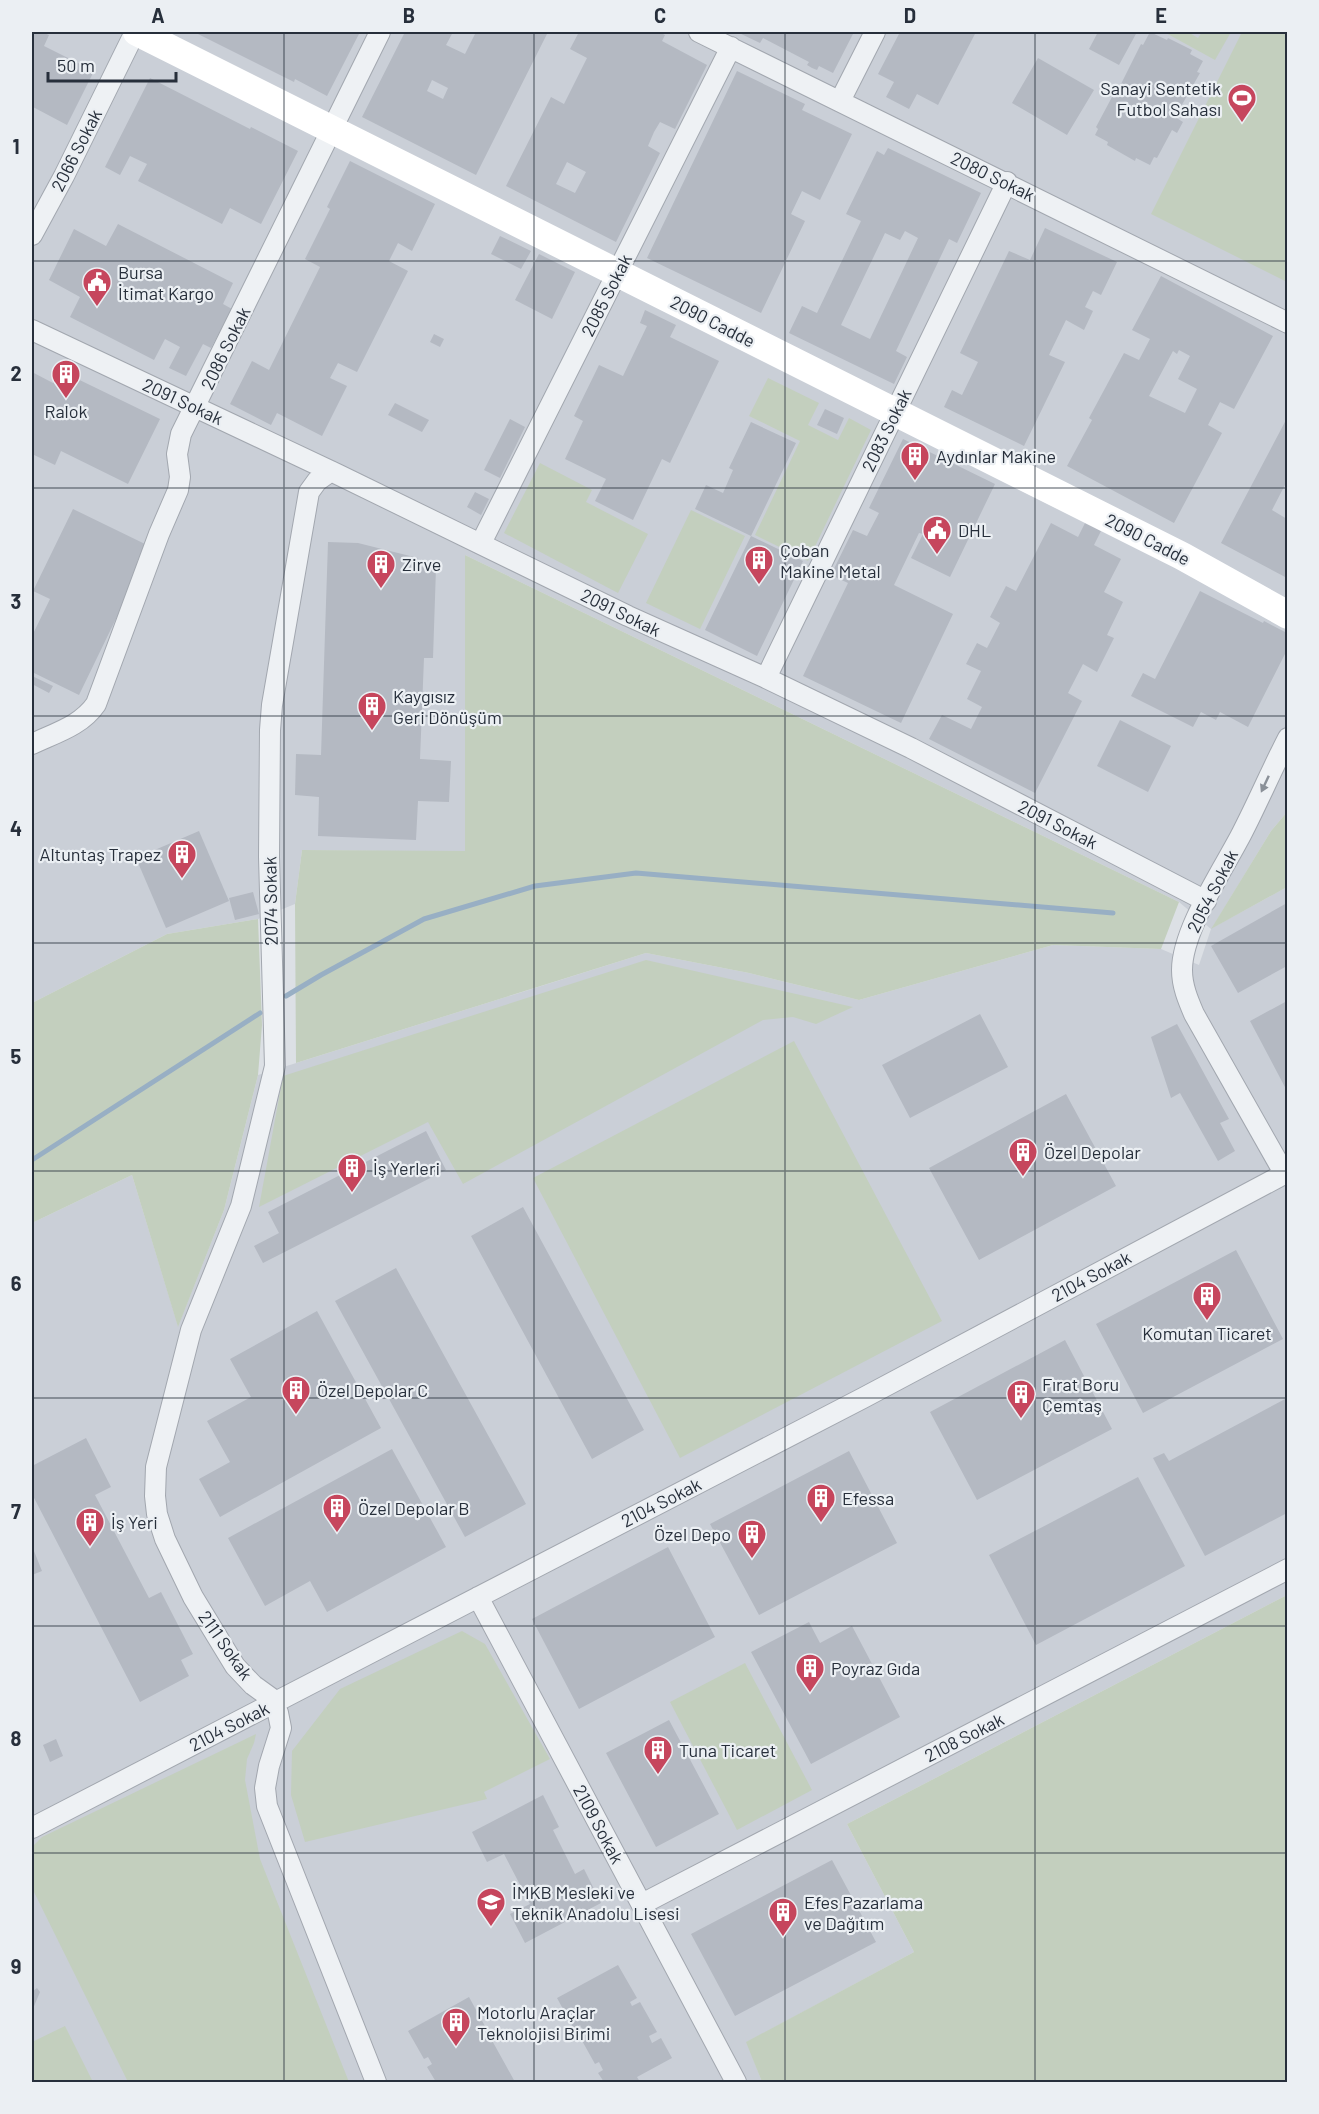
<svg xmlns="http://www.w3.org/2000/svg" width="1319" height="2114" font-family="Barlow,sans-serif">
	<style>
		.built { fill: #cacfd7 }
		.green { fill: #c3cfbe }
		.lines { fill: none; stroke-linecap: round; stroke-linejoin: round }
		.stream { stroke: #98afc4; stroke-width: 5 }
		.building { fill: #b4b9c2; fill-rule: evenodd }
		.street-casing { stroke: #a2a7af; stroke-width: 22 }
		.street { stroke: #eef1f4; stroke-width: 20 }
		.secondary { stroke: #fff; stroke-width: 28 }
		.oneway { fill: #8a9098 }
		.grid { fill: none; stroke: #272f3b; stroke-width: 1.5; stroke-opacity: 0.55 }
		.labels { text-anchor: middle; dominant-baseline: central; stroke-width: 4.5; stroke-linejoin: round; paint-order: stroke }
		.poi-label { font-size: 18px; fill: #272f3b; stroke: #ebeff3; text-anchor: start }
		.street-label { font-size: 18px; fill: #272f3b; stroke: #ebeff3 }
		.neatline { fill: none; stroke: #272f3b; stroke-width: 2 }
		.grid-label { font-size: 20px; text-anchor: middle; font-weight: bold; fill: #272f3b }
	</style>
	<rect width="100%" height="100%" fill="#dce0e5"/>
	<!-- built -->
	<path class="built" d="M 32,32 L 1287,32 L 1287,812 L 1271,831 L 1212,928 L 1287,887 L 1287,1595 L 847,1824 L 914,1952 L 747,2042 L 762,2082 L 32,2082 L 32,1223 L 132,1175 L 178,1326 L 224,1210 L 258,1075 L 646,953 L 749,973 L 859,1000 L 1053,945 L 1161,949 L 1199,965 L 1211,929 L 1179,902 L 465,555 L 465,852 L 302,850 L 295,904 L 258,919 L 167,934 L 32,1003 Z"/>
	<!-- green -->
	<path class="green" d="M 1164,32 L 1188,32 L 1198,38 L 1202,32 L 1231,32 L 1215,60 Z
		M 1242,32 L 1287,32 L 1287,282 L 1151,214 Z
		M 768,378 L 819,403 L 808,425 L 838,440 L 849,418 L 871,430 L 808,561 L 755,535 L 800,441 L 749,416 Z
		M 540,463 L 592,490 L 586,502 L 648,534 L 618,593 L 504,533 Z
		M 691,510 L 745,536 L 700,629 L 646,603 Z
		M 465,555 L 1179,902 L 1161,949 L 1053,945 L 859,1000 L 749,973 L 646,953 L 296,1063 L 295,904 L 302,850 L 465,851 Z
		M 1287,812 L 1287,887 L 1211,929 L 1271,831 Z
		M 258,919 L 262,1025 L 258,1075 L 224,1210 L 178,1327 L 132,1175 L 32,1223 L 32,1003 L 167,934 Z
		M 646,960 L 853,1007 L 816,1024 L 793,1017 L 763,1020 L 463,1184 L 428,1122 L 259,1207 L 283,1076 Z
		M 794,1041 L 942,1321 L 680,1458 L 533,1178 Z
		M 1287,1595 L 1287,2082 L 762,2082 L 746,2042 L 914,1952 L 847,1824 Z
		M 462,1631 L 485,1644 L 550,1759 L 484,1792 L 487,1799 L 305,1842 L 291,1795 L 292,1751 L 340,1689 Z
		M 745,1663 L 812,1790 L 737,1830 L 670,1702 Z
		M 256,1734 L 254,1743 L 247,1759 L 245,1780 L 260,1859 L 349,2082 L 128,2082 L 32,1888 L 32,1847 L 42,1837 Z
		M 65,2026 L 93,2082 L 32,2082 L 32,2042 Z"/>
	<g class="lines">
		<!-- stream -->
		<path class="stream" d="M 286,996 L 321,975 L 424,919 L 535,886 L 636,873 L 1113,913
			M 32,1160 L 260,1013"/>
	</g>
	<!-- building -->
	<path class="building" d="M 32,32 L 42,32 L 49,35 L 44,46 L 94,71 L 67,125 L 33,107 L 32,111 Z
		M 194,32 L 360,32 L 327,96 L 295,79 L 294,82 Z
		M 405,32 L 453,32 L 446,45 L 465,54 L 476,32 L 548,32 L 476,175 L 362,117 ZM 432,80 L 448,88 L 443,99 L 427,91 Z
		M 579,32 L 659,32 L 665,35 L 662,41 L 707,65 L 675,129 L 660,122 L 654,132 L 648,146 L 660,153 L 616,242 L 506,186 L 551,97 L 564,104 L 587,58 L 570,49 ZM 567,162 L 586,172 L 575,193 L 556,184 Z
		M 737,32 L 854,32 L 833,73 L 819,66 L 817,70 L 812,68 L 807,65 L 809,62 L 763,38 L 760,43 Z
		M 900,32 L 976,32 L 938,105 L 917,94 L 909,109 L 886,97 L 894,82 L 878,74 Z
		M 1098,32 L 1137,32 L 1119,65 L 1089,49 Z
		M 1150,32 L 1167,40 L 1168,38 L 1192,50 L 1190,54 L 1203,61 L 1197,72 L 1200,73 L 1175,117 L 1183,122 L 1177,133 L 1172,130 L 1157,158 L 1154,157 L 1150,165 L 1136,158 L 1135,161 L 1107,145 L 1108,142 L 1095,135 L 1098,129 L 1096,127 L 1112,97 L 1114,98 L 1141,44 L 1143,45 Z
		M 1038,58 L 1094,90 L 1067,135 L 1012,103 Z
		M 737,71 L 805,104 L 802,110 L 852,134 L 820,200 L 802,191 L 791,214 L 805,221 L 761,313 L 647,258 Z
		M 150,78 L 250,129 L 251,127 L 298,151 L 261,224 L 230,208 L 222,224 L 138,181 L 147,164 L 130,156 L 120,175 L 105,167 Z
		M 888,148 L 981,193 L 957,243 L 949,239 L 896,351 L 907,357 L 894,384 L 789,333 L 802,306 L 817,313 L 861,221 L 846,214 L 877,151 L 884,155 ZM 905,231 L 918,238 L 870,339 L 841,325 L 885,233 L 900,240 Z
		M 350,161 L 435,204 L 412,251 L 398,243 L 389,261 L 408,271 L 357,372 L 338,363 L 330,378 L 347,386 L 322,436 L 277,413 L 271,425 L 230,404 L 252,361 L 269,370 L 320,267 L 305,259 L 330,209 L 327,207 Z
		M 118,224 L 233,283 L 223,304 L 232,309 L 211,348 L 203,344 L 186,376 L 169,368 L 180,347 L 165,339 L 154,360 L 70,317 L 80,297 L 49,280 L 74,229 L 106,246 Z
		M 1045,228 L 1117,262 L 1101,295 L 1093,291 L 1085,307 L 1093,311 L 1084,330 L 1066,320 L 1049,355 L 1065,362 L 1024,446 L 944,407 L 952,390 L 962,395 L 978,362 L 960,353 L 1009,251 L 1030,260 Z
		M 500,236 L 531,251 L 521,269 L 491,254 Z
		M 539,254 L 575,272 L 552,319 L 515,300 Z
		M 1161,276 L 1273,336 L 1234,409 L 1220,402 L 1208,425 L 1222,433 L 1174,523 L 1067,466 L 1092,420 L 1089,418 L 1124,353 L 1139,360 L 1150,339 L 1132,330 ZM 1179,350 L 1190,356 L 1178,379 L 1197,389 L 1185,413 L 1149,396 L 1173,351 L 1177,354 Z
		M 645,310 L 676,325 L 670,337 L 719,361 L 670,463 L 662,459 L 633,520 L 595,501 L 606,479 L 565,459 L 583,421 L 574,416 L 599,365 L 623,376 L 647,326 L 640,323 Z
		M 434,334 L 444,339 L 440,347 L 430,342 Z
		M 59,370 L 160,419 L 128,484 L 61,451 L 55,465 L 32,454 L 32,372 L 53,383 Z
		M 395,403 L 429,420 L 422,432 L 388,415 Z
		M 825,409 L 844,418 L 837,434 L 817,425 Z
		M 1287,418 L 1287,481 L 1272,510 L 1287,519 L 1287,578 L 1221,543 Z
		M 510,419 L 525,427 L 500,478 L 484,470 Z
		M 751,422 L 796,443 L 751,536 L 695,509 L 706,485 L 723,493 L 733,470 L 729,468 Z
		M 903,439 L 995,484 L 950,577 L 911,558 L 923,534 L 919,533 L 894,585 L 953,614 L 901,723 L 803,676 L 848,583 L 831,575 L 853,530 L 867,536 L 879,513 L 869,508 Z
		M 475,492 L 489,499 L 481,515 L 467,507 Z
		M 73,509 L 145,544 L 137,562 L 142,565 L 79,695 L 32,672 L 32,636 L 50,599 L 33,591 Z
		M 1051,523 L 1078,537 L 1085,523 L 1101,531 L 1094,545 L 1121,559 L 1104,592 L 1123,602 L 1107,635 L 1114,638 L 1097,672 L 1083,664 L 1068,693 L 1082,701 L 1035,793 L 929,739 L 942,715 L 971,729 L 982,707 L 967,699 L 981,671 L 966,664 L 977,643 L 987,648 L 1000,623 L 990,617 L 1006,586 L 1016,591 Z
		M 751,536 L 803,561 L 757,656 L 705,630 Z
		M 328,542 L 358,543 L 418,558 L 419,567 L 436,568 L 433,658 L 424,658 L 420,759 L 451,761 L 449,802 L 418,801 L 416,840 L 318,836 L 319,797 L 295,795 L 296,754 L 321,755 Z
		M 1200,591 L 1263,623 L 1264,621 L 1287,633 L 1287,650 L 1248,727 L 1220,712 L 1216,720 L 1201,712 L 1193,727 L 1131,696 L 1143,673 L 1155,679 Z
		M 32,676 L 53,686 L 49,693 L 32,684 Z
		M 1120,720 L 1171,746 L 1148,792 L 1097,766 Z
		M 199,831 L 229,901 L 166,928 L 136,858 Z
		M 253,892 L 259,914 L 235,920 L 229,898 Z
		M 1287,903 L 1287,966 L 1238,993 L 1211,946 Z
		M 1287,1001 L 1287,1091 L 1250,1021 Z
		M 980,1014 L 1008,1067 L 910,1118 L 882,1065 Z
		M 1177,1024 L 1229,1119 L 1220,1123 L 1235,1151 L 1218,1161 L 1180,1093 L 1171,1098 L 1151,1037 Z
		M 1066,1094 L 1116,1186 L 979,1260 L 929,1168 Z
		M 426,1131 L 446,1170 L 263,1263 L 254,1246 L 279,1233 L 268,1212 Z
		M 523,1207 L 644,1430 L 592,1459 L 471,1236 Z
		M 1236,1250 L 1283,1339 L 1143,1413 L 1096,1324 Z
		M 396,1268 L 526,1504 L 465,1537 L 335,1301 Z
		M 317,1311 L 381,1428 L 220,1517 L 199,1479 L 230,1462 L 207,1421 L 251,1397 L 230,1359 Z
		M 1065,1340 L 1112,1429 L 977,1500 L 930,1412 Z
		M 1287,1398 L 1287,1513 L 1205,1556 L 1153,1458 L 1164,1453 L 1169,1461 Z
		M 86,1438 L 111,1487 L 95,1495 L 149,1598 L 161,1592 L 193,1654 L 181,1660 L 189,1676 L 140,1702 L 32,1494 L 32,1466 Z
		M 392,1449 L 446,1547 L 327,1612 L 310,1581 L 265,1606 L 228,1538 Z
		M 849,1451 L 897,1543 L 759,1615 L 710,1524 Z
		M 1138,1477 L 1185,1566 L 1036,1645 L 989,1555 Z
		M 32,1546 L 42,1571 L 32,1575 Z
		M 668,1547 L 715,1637 L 579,1709 L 532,1619 Z
		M 809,1622 L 820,1643 L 852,1626 L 900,1717 L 811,1764 L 751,1652 Z
		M 669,1720 L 719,1814 L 656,1847 L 606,1753 Z
		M 56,1739 L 63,1756 L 50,1762 L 43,1745 Z
		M 543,1795 L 559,1827 L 553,1830 L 575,1874 L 584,1869 L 601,1903 L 525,1943 L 510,1914 L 530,1904 L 504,1854 L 487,1862 L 472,1832 Z
		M 832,1860 L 876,1942 L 735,2016 L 691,1934 Z
		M 618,1965 L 637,1998 L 630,2002 L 632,2006 L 640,2002 L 657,2032 L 649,2036 L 652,2043 L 661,2038 L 672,2058 L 637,2077 L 640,2082 L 604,2082 L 598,2073 L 603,2070 L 599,2062 L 595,2064 L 580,2037 L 585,2034 L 580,2025 L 574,2029 L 557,1998 Z
		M 37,1988 L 40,1992 L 32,2011 L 32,1992 Z
		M 469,1997 L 486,2028 L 482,2030 L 485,2037 L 489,2035 L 515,2082 L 436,2082 L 427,2067 L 432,2064 L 428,2057 L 424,2059 L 408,2031 Z"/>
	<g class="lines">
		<!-- street casing -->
		<g class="street-casing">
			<path id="street" d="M 699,32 L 1288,323
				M 840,101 L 875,32
				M 32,235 L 64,176 L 135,32
				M 32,330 L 337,474 L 628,616 L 766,678 L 911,748 L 1206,901
				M 331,471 L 317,481 L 309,492 L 272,705 L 270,730 L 269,857 L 275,1066 L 241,1206 L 191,1330 L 156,1467 L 155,1496 L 157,1514 L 165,1539 L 193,1597 L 235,1666 L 253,1685 L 271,1698 L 278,1713 L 281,1728 L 269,1766 L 265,1788 L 267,1806 L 376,2082
				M 481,543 L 731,47
				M 766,678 L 1007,182
				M 32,744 C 55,733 81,726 96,704 L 159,534 L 178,490 L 180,477 L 177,454 L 181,434 L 380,32
				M 1284,1173 L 1194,1014 C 1188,1000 1182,986 1182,970 C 1182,930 1223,870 1242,833 C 1258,802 1272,769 1288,738
				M 478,1597 L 736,2082
				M 32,1828 L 863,1398 L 1288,1172
				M 642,1904 L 1288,1569"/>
		</g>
		<!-- street -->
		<use href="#street" class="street"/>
		<!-- secondary -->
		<path class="secondary" d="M 137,32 L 1182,556 L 1288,615"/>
	</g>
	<!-- one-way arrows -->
	<defs><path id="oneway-solid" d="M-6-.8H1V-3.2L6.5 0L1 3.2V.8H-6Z" transform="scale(1.5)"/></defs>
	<use class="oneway" href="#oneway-solid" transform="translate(1265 784) rotate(115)"/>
	<!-- grid -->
	<path class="grid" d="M 284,32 L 284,2082M 534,32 L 534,2082M 785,32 L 785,2082M 1035,32 L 1035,2082M 32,261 L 1288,261M 32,488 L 1288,488M 32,716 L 1288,716M 32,943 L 1288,943M 32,1171 L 1288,1171M 32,1398 L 1288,1398M 32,1626 L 1288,1626M 32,1853 L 1288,1853"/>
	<!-- icons -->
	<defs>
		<g id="stadium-pin" transform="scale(1.5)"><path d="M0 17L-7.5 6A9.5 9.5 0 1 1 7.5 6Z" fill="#c6465d" stroke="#ebeff3"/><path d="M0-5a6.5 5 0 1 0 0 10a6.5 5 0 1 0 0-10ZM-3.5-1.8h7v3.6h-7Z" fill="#fff"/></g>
		<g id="civic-pin" transform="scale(1.5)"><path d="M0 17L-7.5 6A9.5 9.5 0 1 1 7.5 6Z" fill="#c6465d" stroke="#ebeff3"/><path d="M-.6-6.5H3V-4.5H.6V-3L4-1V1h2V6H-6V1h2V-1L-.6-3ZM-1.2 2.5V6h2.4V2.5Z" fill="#fff"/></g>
		<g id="building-pin" transform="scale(1.5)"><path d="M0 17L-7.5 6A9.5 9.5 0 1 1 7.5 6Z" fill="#c6465d" stroke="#ebeff3"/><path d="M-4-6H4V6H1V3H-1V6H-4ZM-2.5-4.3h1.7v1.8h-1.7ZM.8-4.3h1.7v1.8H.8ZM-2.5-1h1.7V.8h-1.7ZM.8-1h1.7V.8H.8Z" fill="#fff"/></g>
		<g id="school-pin" transform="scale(1.5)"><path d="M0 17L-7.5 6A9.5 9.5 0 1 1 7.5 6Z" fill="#c6465d" stroke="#ebeff3"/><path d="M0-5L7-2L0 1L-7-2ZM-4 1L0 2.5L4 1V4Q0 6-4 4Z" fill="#fff"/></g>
	</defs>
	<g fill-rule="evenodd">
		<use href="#stadium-pin" x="1242" y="98"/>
		<use href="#civic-pin" x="97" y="282"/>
		<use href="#building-pin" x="66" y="374"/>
		<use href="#building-pin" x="915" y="456"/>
		<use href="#civic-pin" x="937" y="530"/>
		<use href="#building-pin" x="759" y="560"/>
		<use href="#building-pin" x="381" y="564"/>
		<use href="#building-pin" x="372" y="706"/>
		<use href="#building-pin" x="182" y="854"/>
		<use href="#building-pin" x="1023" y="1152"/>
		<use href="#building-pin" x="352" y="1168"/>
		<use href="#building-pin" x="1207" y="1296"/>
		<use href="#building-pin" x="296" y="1390"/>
		<use href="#building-pin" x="1021" y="1394"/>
		<use href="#building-pin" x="821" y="1498"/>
		<use href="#building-pin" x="337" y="1508"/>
		<use href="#building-pin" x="90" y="1522"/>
		<use href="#building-pin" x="752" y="1534"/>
		<use href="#building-pin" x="810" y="1668"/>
		<use href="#building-pin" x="658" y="1750"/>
		<use href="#school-pin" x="491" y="1902"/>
		<use href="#building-pin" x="783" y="1912"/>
		<use href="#building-pin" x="456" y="2022"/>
	</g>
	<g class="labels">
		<!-- poi labels -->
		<g class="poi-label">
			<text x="1221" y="88" text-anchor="end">Sanayi Sentetik<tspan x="1221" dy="21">Futbol Sahası</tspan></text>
			<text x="118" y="272">Bursa<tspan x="118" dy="21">İtimat Kargo</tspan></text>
			<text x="66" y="411" text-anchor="middle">Ralok</text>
			<text x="936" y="456">Aydınlar Makine</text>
			<text x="958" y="530">DHL</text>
			<text x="780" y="550">Çoban<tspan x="780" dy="21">Makine Metal</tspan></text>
			<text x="402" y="564">Zirve</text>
			<text x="393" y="696">Kaygısız<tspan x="393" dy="21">Geri Dönüşüm</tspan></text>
			<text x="161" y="854" text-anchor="end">Altuntaş Trapez</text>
			<text x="1044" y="1152">Özel Depolar</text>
			<text x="373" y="1168">İş Yerleri</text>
			<text x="1207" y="1333" text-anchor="middle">Komutan Ticaret</text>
			<text x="1042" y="1384">Fırat Boru<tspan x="1042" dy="21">Çemtaş</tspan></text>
			<text x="317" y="1390">Özel Depolar C</text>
			<text x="842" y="1498">Efessa</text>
			<text x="358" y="1508">Özel Depolar B</text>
			<text x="111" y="1522">İş Yeri</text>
			<text x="731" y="1534" text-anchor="end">Özel Depo</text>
			<text x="831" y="1668">Poyraz Gıda</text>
			<text x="679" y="1750">Tuna Ticaret</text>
			<text x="512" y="1892">İMKB Mesleki ve<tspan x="512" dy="21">Teknik Anadolu Lisesi</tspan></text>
			<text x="804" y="1902">Efes Pazarlama<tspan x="804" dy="21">ve Dağıtım</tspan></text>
			<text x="477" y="2012">Motorlu Araçlar<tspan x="477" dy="21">Teknolojisi Birimi</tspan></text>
		</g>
		<!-- street labels -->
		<g class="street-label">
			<text transform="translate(76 150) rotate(-63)">2066 Sokak</text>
			<text transform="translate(993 176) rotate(26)">2080 Sokak</text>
			<text transform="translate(606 295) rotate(-63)">2085 Sokak</text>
			<text transform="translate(713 321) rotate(27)">2090 Cadde</text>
			<text transform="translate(225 348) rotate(-64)">2086 Sokak</text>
			<text transform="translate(183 401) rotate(25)">2091 Sokak</text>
			<text transform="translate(886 430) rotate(-64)">2083 Sokak</text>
			<text transform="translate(1148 539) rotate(27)">2090 Cadde</text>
			<text transform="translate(621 612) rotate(26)">2091 Sokak</text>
			<text transform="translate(1058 824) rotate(27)">2091 Sokak</text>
			<text transform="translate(1212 891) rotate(-63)">2054 Sokak</text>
			<text transform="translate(270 901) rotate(-91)">2074 Sokak</text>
			<text transform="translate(1091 1276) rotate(-28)">2104 Sokak</text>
			<text transform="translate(661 1502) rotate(-27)">2104 Sokak</text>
			<text transform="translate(226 1645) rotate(55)">2111 Sokak</text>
			<text transform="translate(229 1726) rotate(-27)">2104 Sokak</text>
			<text transform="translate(964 1737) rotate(-27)">2108 Sokak</text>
			<text transform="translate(599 1824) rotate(62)">2109 Sokak</text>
		</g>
	</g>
	<!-- border -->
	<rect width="1319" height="2114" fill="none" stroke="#ebeff3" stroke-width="66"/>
	<!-- scale -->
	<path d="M48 72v9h128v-9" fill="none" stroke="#272f3b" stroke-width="3"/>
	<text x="57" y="72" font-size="18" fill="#272f3b" stroke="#ebeff3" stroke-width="4.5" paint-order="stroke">50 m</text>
	<rect x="33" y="33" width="1253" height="2048" class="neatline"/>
	<g class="grid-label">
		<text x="158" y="23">A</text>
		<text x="409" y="23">B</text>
		<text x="660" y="23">C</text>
		<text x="910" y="23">D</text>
		<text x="1161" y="23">E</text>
		<text x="16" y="154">1</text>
		<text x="16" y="381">2</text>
		<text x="16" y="609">3</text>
		<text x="16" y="836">4</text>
		<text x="16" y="1064">5</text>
		<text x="16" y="1291">6</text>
		<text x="16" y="1519">7</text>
		<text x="16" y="1746">8</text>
		<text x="16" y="1974">9</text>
	</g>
</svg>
